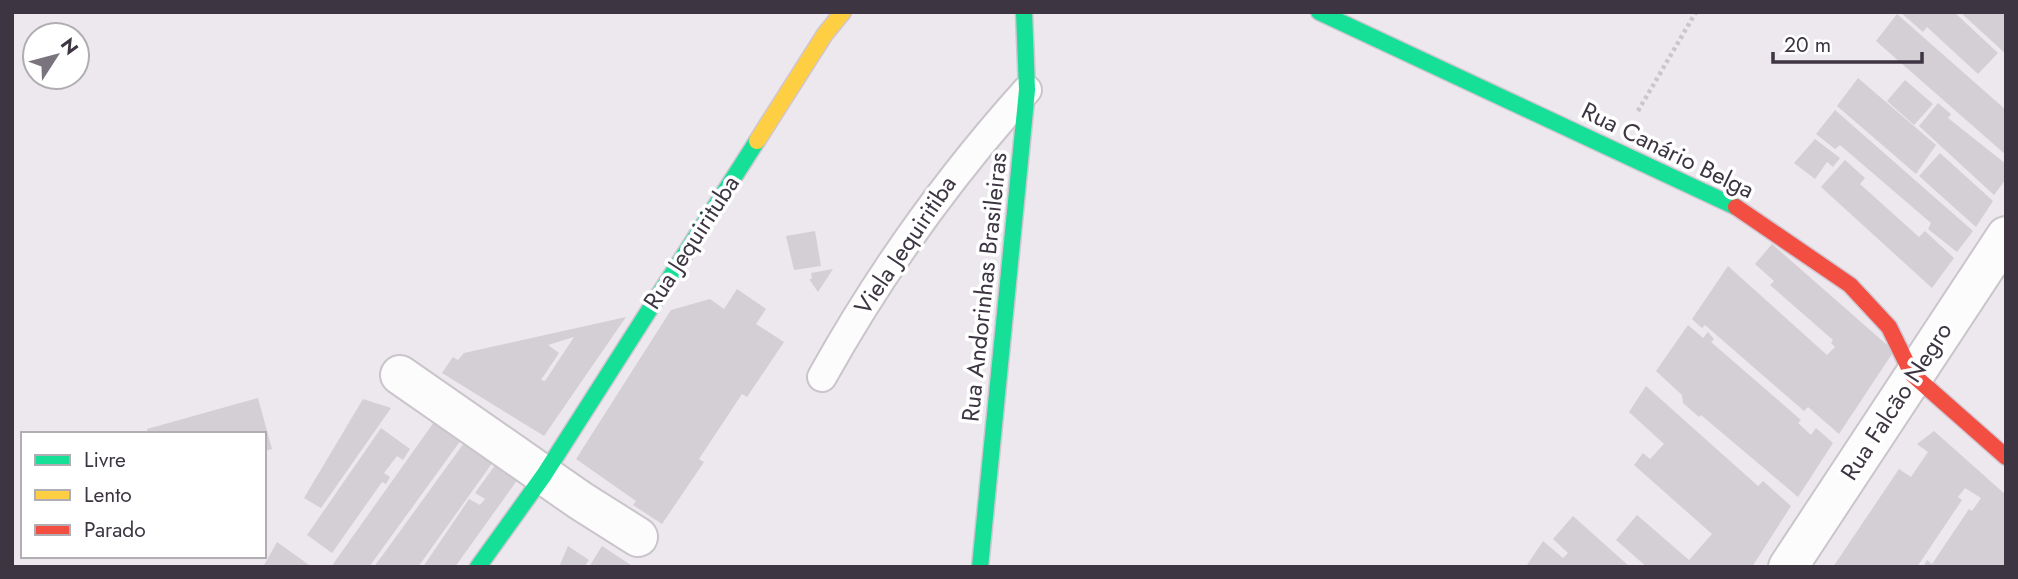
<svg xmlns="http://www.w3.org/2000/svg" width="2018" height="579" font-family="Jost,sans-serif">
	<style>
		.building { fill: #d3cfd5; fill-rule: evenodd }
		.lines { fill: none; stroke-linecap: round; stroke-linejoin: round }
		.lane-casing { stroke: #cac5cb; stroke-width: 32 }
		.street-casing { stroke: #cac5cb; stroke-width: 42 }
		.fast-casing { stroke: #cfc6d2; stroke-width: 19 }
		.slow-casing { stroke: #cfc6d2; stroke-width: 19 }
		.jam-casing { stroke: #cfc6d2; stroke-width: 19 }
		.path { stroke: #cac6cb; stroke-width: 4.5; stroke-dasharray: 3.5 3.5; stroke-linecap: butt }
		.lane { stroke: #fcfcfc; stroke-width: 28 }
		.street { stroke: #fcfcfc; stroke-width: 38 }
		.fast { stroke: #16e098; stroke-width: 16 }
		.slow { stroke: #ffcf43; stroke-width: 16 }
		.jam { stroke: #f24e42; stroke-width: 16 }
		.labels { text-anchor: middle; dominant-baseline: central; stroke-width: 7; stroke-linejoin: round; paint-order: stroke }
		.street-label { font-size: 24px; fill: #3d3542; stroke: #fff }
	</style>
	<rect width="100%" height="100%" fill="#ece8ed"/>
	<!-- building -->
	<path class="building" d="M 1900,12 L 1954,12 L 1998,53 L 1978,74 L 1927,27 L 1923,32 Z
		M 1960,12 L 2006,12 L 2006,54 Z
		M 1897,14 L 2006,110 L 2006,155 L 1876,41 Z
		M 1858,78 L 1936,145 L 1916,174 L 1837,106 Z
		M 1905,80 L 1933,104 L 1914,125 L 1887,101 Z
		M 1938,103 L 1951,114 L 1948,118 L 2006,164 L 2006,179 L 1994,195 L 1919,126 Z
		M 1835,110 L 1973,231 L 1957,252 L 1928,229 L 1931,223 L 1840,145 L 1835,149 L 1816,134 Z
		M 1815,139 L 1840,158 L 1833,167 L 1827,162 L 1815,179 L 1794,163 Z
		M 1940,153 L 1993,201 L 1976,227 L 1919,176 Z
		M 1845,160 L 1865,178 L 1860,184 L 1919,237 L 1925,231 L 1954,258 L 1932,288 L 1821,187 Z
		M 815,231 L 821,266 L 794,270 L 786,236 Z
		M 1772,244 L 1894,351 L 1839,434 L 1808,407 L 1804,411 L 1705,325 L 1702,328 L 1692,319 L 1728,266 L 1827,355 L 1835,347 L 1831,343 L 1833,340 L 1770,285 L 1774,281 L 1755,264 Z
		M 833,269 L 818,292 L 809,279 L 812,279 L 811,273 Z
		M 737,289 L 766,309 L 756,324 L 784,342 L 747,397 L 742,394 L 699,459 L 704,462 L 662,524 L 633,505 L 636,501 L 576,459 L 671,310 L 710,299 L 724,309 Z
		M 626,317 L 544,436 L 442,373 L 453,357 L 458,360 L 464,353 ZM 574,337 L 545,381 L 541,380 L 559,353 L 548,345 Z
		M 1688,325 L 1703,338 L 1708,332 L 1714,339 L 1711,342 L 1801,420 L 1798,423 L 1811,435 L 1816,428 L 1833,443 L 1798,497 L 1701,415 L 1699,417 L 1683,403 L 1682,395 L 1656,371 Z
		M 1646,386 L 1758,486 L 1763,481 L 1791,506 L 1752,567 L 1647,567 L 1616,540 L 1637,515 L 1689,560 L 1712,534 L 1634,465 L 1643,453 L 1650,459 L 1664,444 L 1629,412 Z
		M 258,398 L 272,449 L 264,451 L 264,434 L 148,434 L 147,429 Z
		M 363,399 L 391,408 L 321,508 L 304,498 Z
		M 434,422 L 461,440 L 369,567 L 331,567 Z
		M 381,428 L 410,449 L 403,460 L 397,456 L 384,473 L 390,477 L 386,484 L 382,482 L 332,553 L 307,535 Z
		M 1934,431 L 2006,495 L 2006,567 L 1923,567 L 1927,560 L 1932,564 L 1969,509 L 1972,511 L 1981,498 L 1965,488 L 1958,497 L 1962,500 L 1917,567 L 1833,567 L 1899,469 L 1911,477 L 1928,452 L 1917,444 Z
		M 464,443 L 493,462 L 418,567 L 374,567 Z
		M 496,464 L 518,479 L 455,567 L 423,567 L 469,499 L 480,505 L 485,499 L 475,493 Z
		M 1573,516 L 1630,567 L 1527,565 L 1543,541 L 1563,558 L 1568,553 L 1553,539 Z
		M 277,542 L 312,567 L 263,567 Z
		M 568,546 L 589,560 L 584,567 L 559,567 Z
		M 602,546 L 634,567 L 589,567 Z"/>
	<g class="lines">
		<!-- lane casing -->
		<g class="lane-casing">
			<path id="lane" d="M 822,377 C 881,271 946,180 1027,90"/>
		</g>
		<!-- street casing -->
		<g class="street-casing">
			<path id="street" d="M 400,375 L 581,501 L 638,537
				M 1788,567 L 2006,236"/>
		</g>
		<!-- fast casing -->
		<g class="fast-casing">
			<path id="fast" d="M 1319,12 L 1736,207
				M 478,567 L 544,475 L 757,141
				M 980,567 L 1027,90 L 1024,12"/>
		</g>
		<!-- slow casing -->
		<g class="slow-casing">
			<path id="slow" d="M 757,141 L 825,34 L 843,12"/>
		</g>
		<!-- jam casing -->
		<g class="jam-casing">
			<path id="jam" d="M 1736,207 L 1850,285 L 1889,327 L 1912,374 L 2006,457"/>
		</g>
		<!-- path -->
		<path class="path" d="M 1638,111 L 1696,12"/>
		<!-- lane -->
		<use href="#lane" class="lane"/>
		<!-- street -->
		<use href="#street" class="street"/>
		<!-- fast -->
		<use href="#fast" class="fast"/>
		<!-- slow -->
		<use href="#slow" class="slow"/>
		<!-- jam -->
		<use href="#jam" class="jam"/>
	</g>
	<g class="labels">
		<!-- street labels -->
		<g class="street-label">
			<text transform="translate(1668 150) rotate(26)">Rua Canário Belga</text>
			<text transform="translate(691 242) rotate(-57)">Rua Jequirituba</text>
			<text transform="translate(905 245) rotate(-56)">Viela Jequiritiba</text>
			<text transform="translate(984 287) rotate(-84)">Rua Andorinhas Brasileiras</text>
			<text transform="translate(1896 401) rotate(-57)">Rua Falcão Negro</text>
		</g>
	</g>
	<!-- border -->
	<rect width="2018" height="579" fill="none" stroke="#3d3542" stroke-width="28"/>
	<!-- legend -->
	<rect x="21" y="432" width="245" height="126" fill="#ffffff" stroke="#b1aeb3" stroke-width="2"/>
	<rect x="35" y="455" width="35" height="10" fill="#16e098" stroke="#b1aeb3" stroke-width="2"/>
	<text x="84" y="467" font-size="21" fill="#3d3542">Livre</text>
	<rect x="35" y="490" width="35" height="10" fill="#ffcf43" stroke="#b1aeb3" stroke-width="2"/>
	<text x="84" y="502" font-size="21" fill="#3d3542">Lento</text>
	<rect x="35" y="525" width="35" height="10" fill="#f24e42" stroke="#b1aeb3" stroke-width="2"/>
	<text x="84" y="537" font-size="21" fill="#3d3542">Parado</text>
	<!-- north arrow -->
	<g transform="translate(56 56) rotate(54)"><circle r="33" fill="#ffffff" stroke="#b1aeb3" stroke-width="2"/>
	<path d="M0-5L12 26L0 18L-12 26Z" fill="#7a747e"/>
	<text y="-10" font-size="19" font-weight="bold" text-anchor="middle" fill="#3d3542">N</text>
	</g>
	<!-- scale -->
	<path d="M1773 52v10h149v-10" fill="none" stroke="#3d3542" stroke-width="3.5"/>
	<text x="1784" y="52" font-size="21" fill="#3d3542" stroke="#ffffff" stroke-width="5" paint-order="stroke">20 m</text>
</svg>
